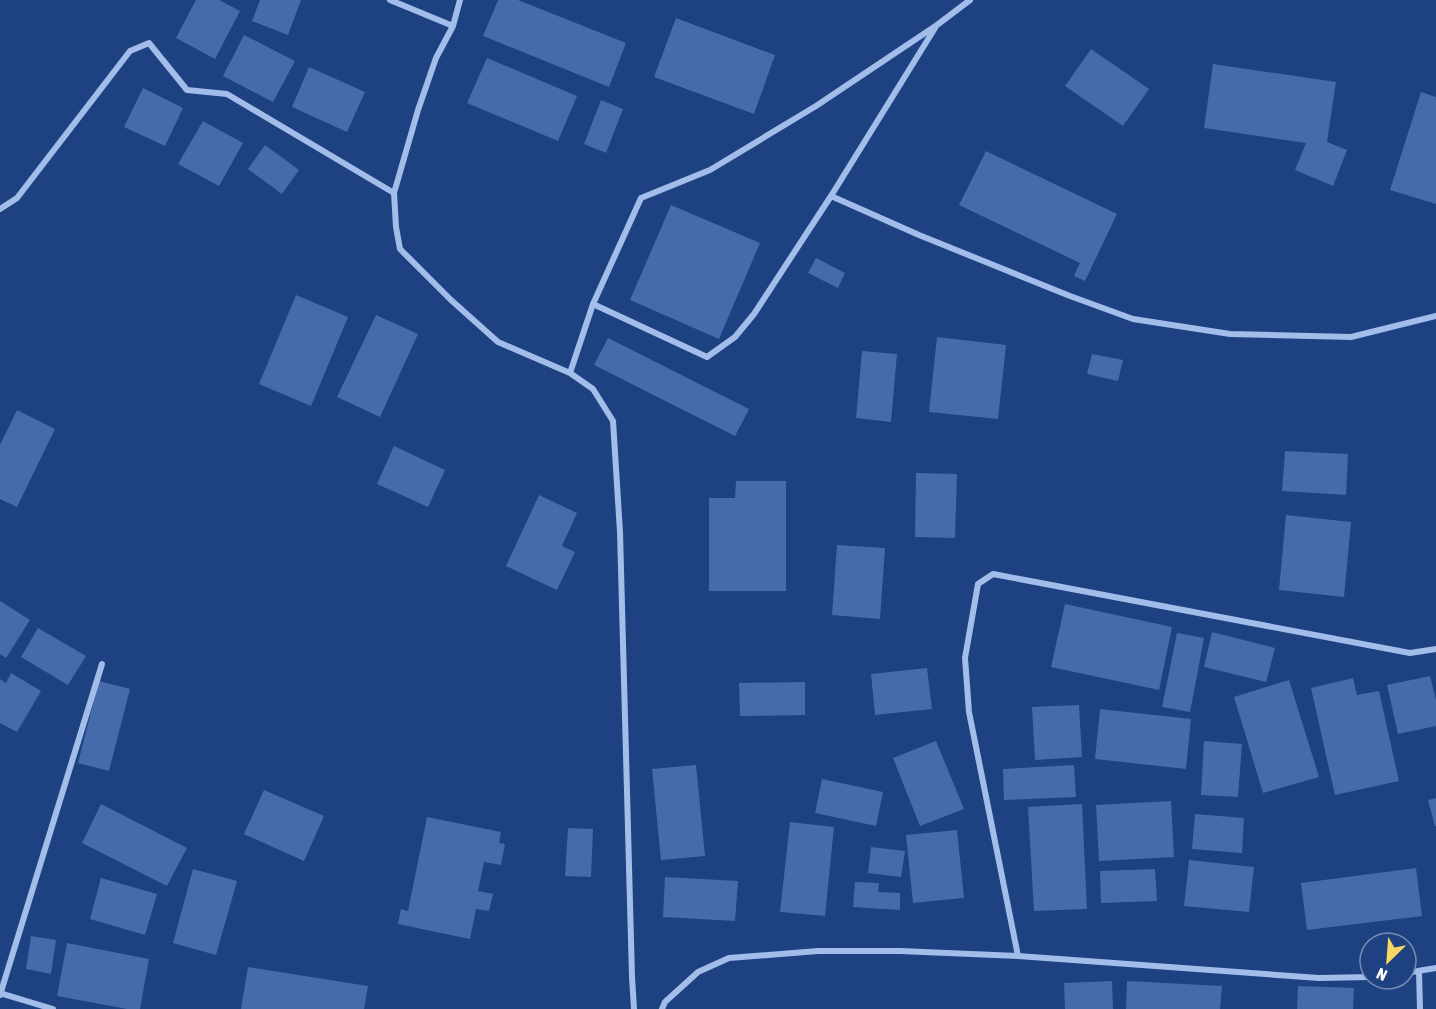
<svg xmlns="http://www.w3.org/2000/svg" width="1436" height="1009" font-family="'Asap Condensed',sans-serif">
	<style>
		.building { fill: #466bab }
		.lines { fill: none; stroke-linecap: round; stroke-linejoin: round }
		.street { stroke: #a2bde9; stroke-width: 6 }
	</style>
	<rect width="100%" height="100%" fill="#1d4181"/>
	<!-- building -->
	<path class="building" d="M 196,0 L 219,0 L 240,11 L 215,59 L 176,38 Z
		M 260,0 L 301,0 L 288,35 L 252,21 Z
		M 498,0 L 518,0 L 626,43 L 609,87 L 483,36 Z
		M 676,18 L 775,55 L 754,114 L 654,77 Z
		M 244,35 L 295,61 L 273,102 L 223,76 Z
		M 1091,49 L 1149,89 L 1123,126 L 1065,86 Z
		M 487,58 L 577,96 L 558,141 L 467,103 Z
		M 1213,64 L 1336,82 L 1327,142 L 1347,150 L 1333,186 L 1295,170 L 1306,143 L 1204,128 Z
		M 309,67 L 365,92 L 347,132 L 292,107 Z
		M 143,88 L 183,108 L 165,146 L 124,127 Z
		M 1421,92 L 1436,97 L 1436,204 L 1390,190 Z
		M 601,100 L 623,109 L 606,153 L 584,144 Z
		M 203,121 L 243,143 L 219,186 L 178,164 Z
		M 265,145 L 299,170 L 282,194 L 248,169 Z
		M 986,151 L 1117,214 L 1085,281 L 1074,276 L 1080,263 L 959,205 Z
		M 671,205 L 760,243 L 719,339 L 630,300 Z
		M 816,258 L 845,273 L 838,288 L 808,273 Z
		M 296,295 L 348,317 L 311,406 L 259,384 Z
		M 376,315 L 418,334 L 380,417 L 337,397 Z
		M 937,337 L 1006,345 L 998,419 L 929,412 Z
		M 608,338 L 749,409 L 735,436 L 594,365 Z
		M 862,351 L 897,354 L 891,422 L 856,418 Z
		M 1092,354 L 1123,360 L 1118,381 L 1087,374 Z
		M 17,410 L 55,429 L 17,507 L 0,499 L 0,445 Z
		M 394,446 L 445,470 L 428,507 L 377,484 Z
		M 1285,451 L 1348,454 L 1346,495 L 1282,491 Z
		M 916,473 L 957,474 L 955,538 L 915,537 Z
		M 736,481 L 786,481 L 786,591 L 709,591 L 709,498 L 735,498 Z
		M 539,495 L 577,513 L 562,546 L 575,552 L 557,590 L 506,566 Z
		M 1286,515 L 1351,522 L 1344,597 L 1279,590 Z
		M 837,545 L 885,548 L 880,619 L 832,615 Z
		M 0,601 L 30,620 L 6,658 L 0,654 Z
		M 1065,604 L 1172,627 L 1159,690 L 1051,667 Z
		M 38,628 L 86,656 L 68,685 L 21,657 Z
		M 1212,632 L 1275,648 L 1266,682 L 1204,667 Z
		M 1177,633 L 1204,638 L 1190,712 L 1162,707 Z
		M 927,668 L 932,709 L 875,715 L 871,674 Z
		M 11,673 L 41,691 L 17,732 L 0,723 L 0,679 L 6,683 Z
		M 1430,676 L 1436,700 L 1436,726 L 1398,734 L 1387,685 Z
		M 1353,678 L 1357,695 L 1379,691 L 1399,781 L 1335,795 L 1311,688 Z
		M 1289,680 L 1319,777 L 1263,793 L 1234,697 Z
		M 99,681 L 130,689 L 109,771 L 78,763 Z
		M 805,682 L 805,715 L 740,716 L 739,683 Z
		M 1079,705 L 1082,757 L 1035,760 L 1032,707 Z
		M 1100,709 L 1191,719 L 1186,769 L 1095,759 Z
		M 936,741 L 964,809 L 920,826 L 893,758 Z
		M 1204,741 L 1242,744 L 1238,797 L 1201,795 Z
		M 696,765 L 705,856 L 661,860 L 652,769 Z
		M 1074,765 L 1076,797 L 1004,800 L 1003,769 Z
		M 822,779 L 883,792 L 876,826 L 815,813 Z
		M 264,790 L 324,816 L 304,861 L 244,834 Z
		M 1436,798 L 1436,826 L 1435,826 L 1428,800 Z
		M 1171,801 L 1174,857 L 1099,861 L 1096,805 Z
		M 101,804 L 187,848 L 167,886 L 82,843 Z
		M 1082,804 L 1087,909 L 1034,911 L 1028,807 Z
		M 1195,814 L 1244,818 L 1242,853 L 1192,849 Z
		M 427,817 L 501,832 L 499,843 L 505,844 L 501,865 L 484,862 L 478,891 L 493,894 L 489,911 L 476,909 L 470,939 L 398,924 L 401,909 L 408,911 Z
		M 790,822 L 834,827 L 825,916 L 780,912 Z
		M 568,828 L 593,829 L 591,877 L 565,876 Z
		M 957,830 L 964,898 L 913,903 L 906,835 Z
		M 871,847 L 905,851 L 901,877 L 868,873 Z
		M 1189,860 L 1254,867 L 1249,912 L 1184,906 Z
		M 1416,868 L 1422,916 L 1307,930 L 1301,883 Z
		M 193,869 L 237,881 L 216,955 L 173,943 Z
		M 1155,869 L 1157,901 L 1101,903 L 1100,871 Z
		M 665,877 L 738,881 L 735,921 L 663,917 Z
		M 101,878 L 157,894 L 145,935 L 90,919 Z
		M 855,882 L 879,883 L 878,892 L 900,893 L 900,910 L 853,907 Z
		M 31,936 L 56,940 L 51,974 L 26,969 Z
		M 67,943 L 149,959 L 140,1009 L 127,1009 L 57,996 Z
		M 248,967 L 368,986 L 364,1009 L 241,1009 Z
		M 1112,981 L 1113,1009 L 1065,1009 L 1064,983 Z
		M 1127,981 L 1222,986 L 1220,1009 L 1126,1009 Z
		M 1298,986 L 1354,988 L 1353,1009 L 1297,1009 Z"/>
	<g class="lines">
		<!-- street -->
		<path class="street" d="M 390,0 L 453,26
			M 460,0 L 453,26 L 436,58 L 418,110 L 394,193 L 396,227 L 400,249 L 451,300 L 498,342 L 570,373 L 593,389 L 613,421 L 620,532 L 632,977 L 634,1009
			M 831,196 L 919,235 L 1070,296 L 1133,319 L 1230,334 L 1351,337 L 1436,316
			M 0,209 L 17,198 L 130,51 L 149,43 L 187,90 L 227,94 L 394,193
			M 593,304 L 707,357 L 735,337 L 754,314 L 831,196 L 935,28
			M 570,373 L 593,304 L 641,198 L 710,170 L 816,106 L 937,25 L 970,0
			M 1018,956 L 969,712 L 965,658 L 978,584 L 993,574 L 1410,653 L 1436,649
			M 1419,971 L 1420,1009
			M 1406,973 L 1436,968
			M 0,993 L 53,1009
			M 0,995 L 102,664
			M 662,1009 L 665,1002 L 698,972 L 729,958 L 818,951 L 900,951 L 1018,956 L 1319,978 L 1370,977"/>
	</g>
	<!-- north arrow -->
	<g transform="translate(1388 961) rotate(205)"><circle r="28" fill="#1d4181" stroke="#778db3" stroke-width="1.5"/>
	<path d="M0-4.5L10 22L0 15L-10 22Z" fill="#f9d861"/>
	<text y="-9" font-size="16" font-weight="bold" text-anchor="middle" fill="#ffffff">N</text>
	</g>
</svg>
